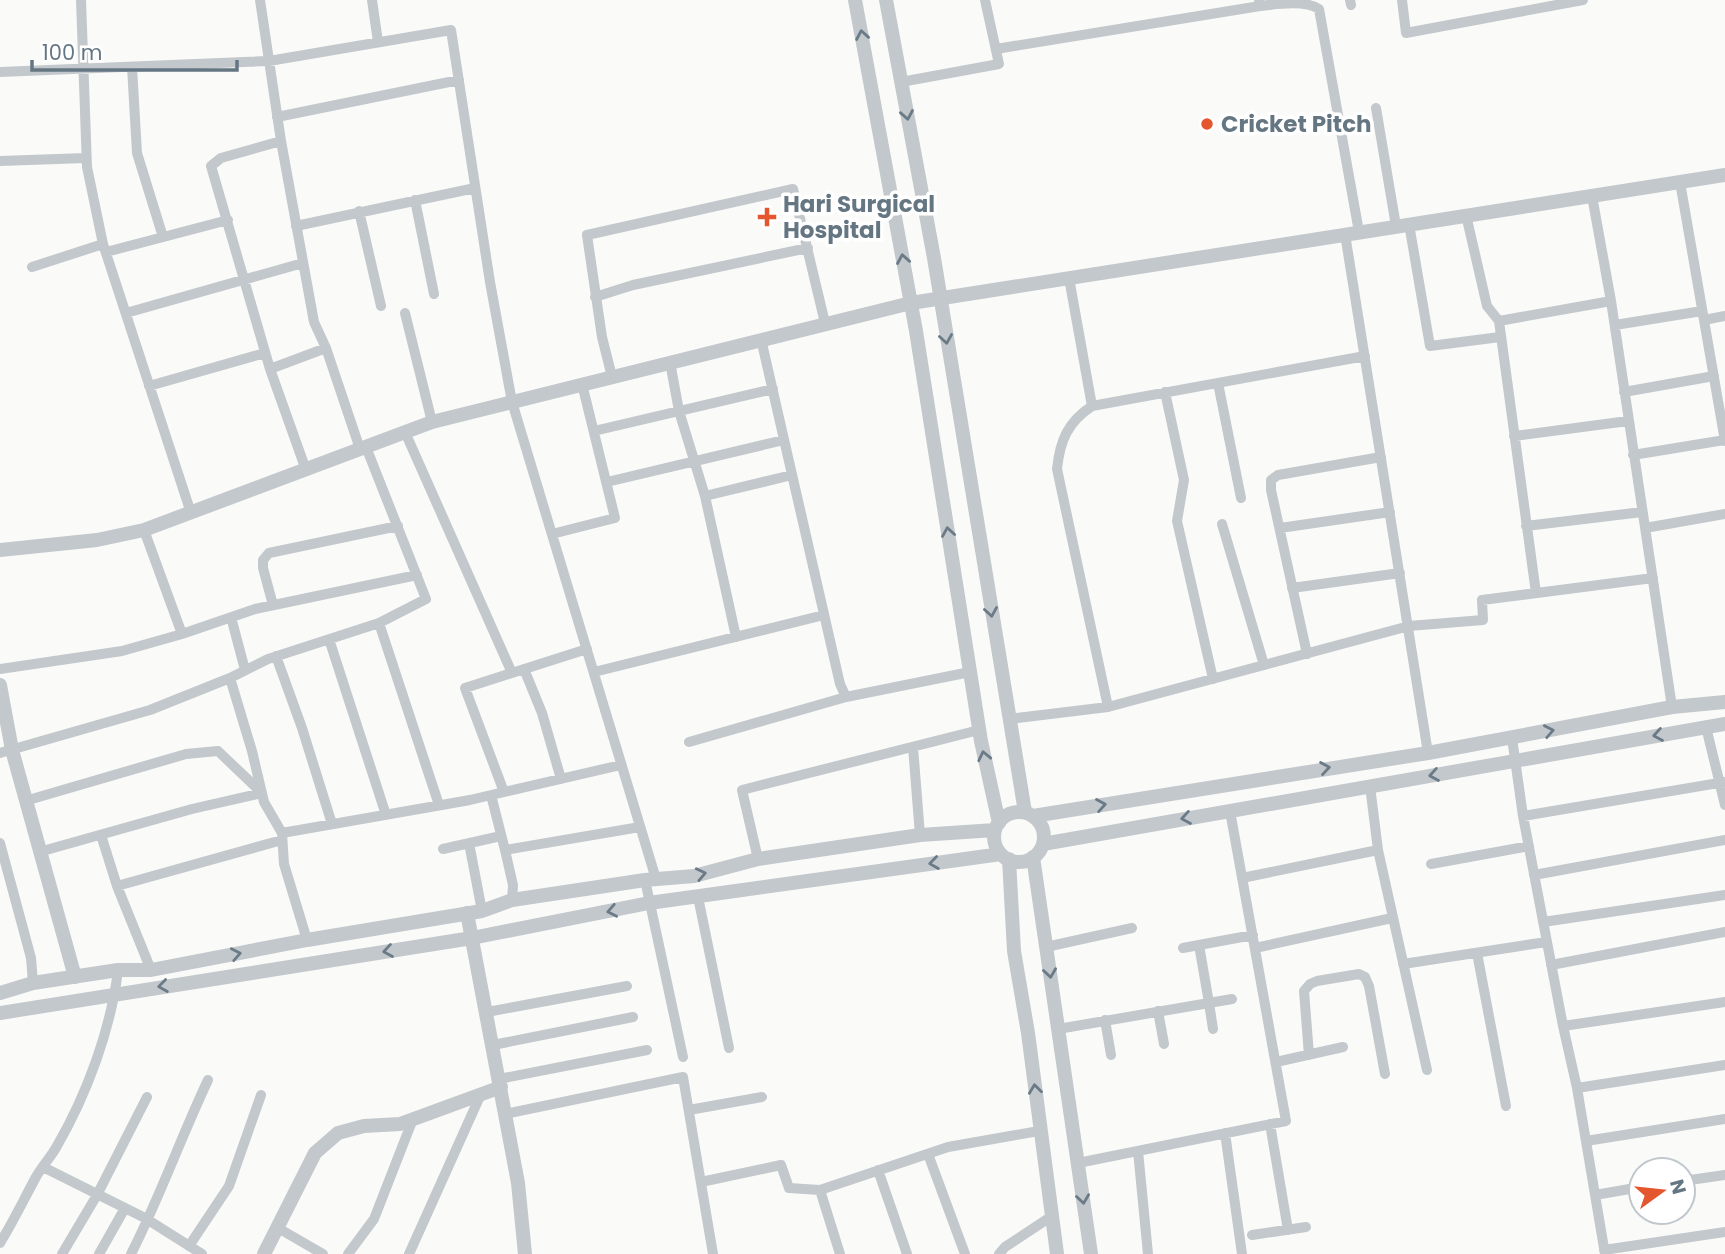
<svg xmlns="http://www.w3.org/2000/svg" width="1725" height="1254" font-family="Poppins,sans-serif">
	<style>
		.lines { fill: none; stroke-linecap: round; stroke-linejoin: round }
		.minor { stroke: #c3c8cc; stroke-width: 10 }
		.tertiary { stroke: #c3c8cc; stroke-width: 14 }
		.oneway { stroke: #6a7a87 }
		.poi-dot { fill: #e4572e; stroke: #fff; stroke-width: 2.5 }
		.labels { text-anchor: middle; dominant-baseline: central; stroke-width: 7; stroke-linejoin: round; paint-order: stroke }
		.poi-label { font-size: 23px; font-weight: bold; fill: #657683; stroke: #fff; text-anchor: start }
	</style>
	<rect width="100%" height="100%" fill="#fafaf8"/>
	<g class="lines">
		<!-- minor -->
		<path class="minor" d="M 81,0 L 87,167 L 103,244
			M 260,0 L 281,141
			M 372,0 L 378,42
			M 1350,0 L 1351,5
			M 1402,0 L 1406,33 L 1583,0
			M 1260,6 C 1277,4 1306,0 1319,9 L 1359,232
			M 996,49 L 1260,6 L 1259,0
			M 132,67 L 137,153 L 163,237
			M 0,72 L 269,61 L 451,30 L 490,282 L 512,402 L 656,879
			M 901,82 L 999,64 L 985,0
			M 1376,108 L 1396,226
			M 277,117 L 459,80
			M 0,161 L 86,158
			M 1680,182 L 1725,441
			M 1592,196 L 1611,301 L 1672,707
			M 415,200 L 434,294
			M 359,211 L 381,306
			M 1466,215 L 1487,306 L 1499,321 L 1611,301
			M 1409,224 L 1430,346 L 1500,337
			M 296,226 L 475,188
			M 1345,234 L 1428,753
			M 106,252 L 228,220
			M 32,267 L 103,244 L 191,513
			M 1069,278 L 1092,406
			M 595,297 L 633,285 L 808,248
			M 126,313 L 303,263
			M 405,313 L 432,422
			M 1704,320 L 1725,316
			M 1499,321 L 1536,593
			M 1615,325 L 1702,311
			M 761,339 L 840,684 L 846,697 L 970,672
			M 670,362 L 679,411 L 705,496
			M 270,369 L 211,166 L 221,158 L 281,141 L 314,322 L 326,348
			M 612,377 L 602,337 L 587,235 L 793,189 L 825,323
			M 1218,383 L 1241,498
			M 149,386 L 265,353
			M 1165,392 L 1184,480 L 1177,521 L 1213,679
			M 1624,392 L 1714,376
			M 594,431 L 773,389
			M 405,432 L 512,673
			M 1514,436 L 1628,421
			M 1633,455 L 1725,440
			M 306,470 L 270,369 L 326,348 L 360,449
			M 607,482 L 784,440
			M 1222,524 L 1264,665
			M 1526,526 L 1642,512
			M 1280,528 L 1390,512
			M 1645,528 L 1725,514
			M 144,530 L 182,634 L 255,609 L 417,575
			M 552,534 L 615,518 L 582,384
			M 1292,588 L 1400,573
			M 273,605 L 263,568 L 263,560 L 269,553 L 398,526
			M 231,617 L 245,670
			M 379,623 L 439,805
			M 736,637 L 705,496 L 792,475
			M 329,639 L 386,815
			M 1307,654 L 1271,490 L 1271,480 L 1278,475 L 1381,457
			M 276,656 L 302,728 L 332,824
			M 0,669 L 122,651 L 182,634
			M 524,669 L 542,713 L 561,779
			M 594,672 L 824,615
			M 1108,707 L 1057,469 C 1060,440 1068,422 1092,406 L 1365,356
			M 1009,719 L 1108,707 L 1409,626 L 1483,620 L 1482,600 L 1653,578
			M 1706,727 L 1725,805
			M 1512,738 L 1523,816 L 1563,1026 L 1577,1088 L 1605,1254
			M 689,742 L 846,697
			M 913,747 L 920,835
			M 0,753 L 150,710 L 230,678
			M 1370,786 L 1378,850 L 1427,1070
			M 504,792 L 465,688 L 587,649
			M 491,795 L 505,850 L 640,827
			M 25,801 L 186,754 L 218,751 L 262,793 L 192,809 L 39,852
			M 1523,816 L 1725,782
			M 282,833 L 264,802 L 252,751 L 230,678 L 268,659 L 379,623 L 426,599 L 366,447
			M 101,835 L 117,886 L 151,970
			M 0,843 L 31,958 L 33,983
			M 469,843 L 482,911
			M 443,849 L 501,836
			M 505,850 L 513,885 L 512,900
			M 758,859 L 742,790 L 979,730
			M 1431,864 L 1529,846
			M 1534,875 L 1725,840
			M 1242,878 L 1378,850
			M 645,880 L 683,1057
			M 117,886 L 282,840
			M 698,897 L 729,1048
			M 1543,922 L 1725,895
			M 307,940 L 284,864 L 282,833 L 470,800 L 621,765
			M 1046,947 L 1132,928
			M 1183,948 L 1199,945
			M 1255,948 L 1392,918
			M 1477,953 L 1506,1106
			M 1403,964 L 1546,942
			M 1551,965 L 1725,932
			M 1158,1011 L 1164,1044
			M 487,1012 L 627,986
			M 1105,1020 L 1111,1055
			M 1563,1026 L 1725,1002
			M 1058,1029 L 1209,1003 L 1199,945 L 1253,935
			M 1213,1029 L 1209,1003 L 1232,999
			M 493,1045 L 633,1017
			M 1309,1055 L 1304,991 L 1310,984 L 1317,981 L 1359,974 L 1365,977 L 1369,986 L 1385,1074
			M 1276,1062 L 1343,1047
			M 499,1079 L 647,1050
			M 1577,1088 L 1725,1065
			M 689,1110 L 762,1097
			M 505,1114 L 683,1077 L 713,1254
			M 1270,1124 L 1288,1230
			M 1225,1133 L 1242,1254
			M 1586,1141 L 1725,1119
			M 1138,1151 L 1148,1254
			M 928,1154 L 965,1254
			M 1078,1163 L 1286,1121 L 1230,811
			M 43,1167 L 145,1218 L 202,1254
			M 878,1170 L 907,1254
			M 1683,1181 L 1725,1175
			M 701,1182 L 781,1165 L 789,1188 L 820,1190
			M 1595,1195 L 1641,1187
			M 278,1228 L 323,1254
			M 1252,1235 L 1306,1227
			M 0,1243 C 13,1222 24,1199 36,1177 C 42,1166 51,1157 57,1146 C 87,1094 111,1029 118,970
			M 189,1246 L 229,1186 L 261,1095
			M 1604,1250 L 1725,1232
			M 62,1254 L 97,1195 L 147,1097
			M 99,1254 L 125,1208
			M 131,1254 C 160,1197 181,1137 208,1080
			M 348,1254 L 374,1219 L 413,1119
			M 409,1254 L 481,1094
			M 840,1254 L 820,1190 L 948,1147 L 1039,1131
			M 999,1254 L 1005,1247 L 1052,1216"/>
		<!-- tertiary -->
		<path class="tertiary" d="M 855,0 L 916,331 L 981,741 L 999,823
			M 886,0 L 934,258 L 1025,812
			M 0,550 L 97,540 L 144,530 L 432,422 L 911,303 L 1725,175
			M 0,685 L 12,750 L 75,977
			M994 837a25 25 0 1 1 50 0a25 25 0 1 1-50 0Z
			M 1033,816 L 1428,753 L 1672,707 L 1725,702
			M 1043,844 L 1725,724
			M 1033,857 L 1091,1254
			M 1009,859 L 1014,951 L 1028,1033 L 1057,1254
			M 467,913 L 518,1183 L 525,1254
			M 0,993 L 33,983 L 118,970 L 151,970 L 307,940 L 482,911 L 512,900 L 645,880 L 694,876 L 758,859 L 920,835 L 995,830
			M 0,1013 L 472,938 L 649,903 L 1001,854
			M 264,1254 L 315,1153 L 338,1133 L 364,1126 L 400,1124 L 501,1087"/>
	</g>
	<!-- one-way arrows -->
	<defs><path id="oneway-chevron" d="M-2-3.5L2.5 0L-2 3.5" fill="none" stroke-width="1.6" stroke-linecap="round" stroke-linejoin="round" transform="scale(1.75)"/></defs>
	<g class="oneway">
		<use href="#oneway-chevron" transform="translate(862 35) rotate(-100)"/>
		<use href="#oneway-chevron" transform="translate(907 115) rotate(80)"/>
		<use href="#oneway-chevron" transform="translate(903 259) rotate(-100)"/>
		<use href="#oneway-chevron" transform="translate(946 339) rotate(81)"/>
		<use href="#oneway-chevron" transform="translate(948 532) rotate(-99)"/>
		<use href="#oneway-chevron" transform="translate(991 612) rotate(81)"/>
		<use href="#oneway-chevron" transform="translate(1549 731) rotate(-11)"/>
		<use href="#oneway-chevron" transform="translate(1658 735) rotate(170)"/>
		<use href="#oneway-chevron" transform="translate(984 756) rotate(-102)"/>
		<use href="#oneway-chevron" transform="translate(1325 768) rotate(-9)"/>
		<use href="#oneway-chevron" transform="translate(1434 775) rotate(170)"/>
		<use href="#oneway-chevron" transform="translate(1101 805) rotate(-10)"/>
		<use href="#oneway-chevron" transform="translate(1186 818) rotate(170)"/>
		<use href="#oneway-chevron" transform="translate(934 863) rotate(172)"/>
		<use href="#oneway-chevron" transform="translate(701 874) rotate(-12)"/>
		<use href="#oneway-chevron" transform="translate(612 911) rotate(169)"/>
		<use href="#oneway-chevron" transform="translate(388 951) rotate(171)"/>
		<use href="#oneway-chevron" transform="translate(236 954) rotate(-11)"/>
		<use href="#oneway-chevron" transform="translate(1050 973) rotate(82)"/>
		<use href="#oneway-chevron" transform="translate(163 986) rotate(172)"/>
		<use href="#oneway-chevron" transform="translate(1035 1089) rotate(-97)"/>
		<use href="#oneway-chevron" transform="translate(1083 1199) rotate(82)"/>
	</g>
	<!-- markers -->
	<g class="poi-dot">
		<circle cx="1207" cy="124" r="7"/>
		<path d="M763.5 206.5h7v7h7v7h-7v7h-7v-7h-7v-7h7z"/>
	</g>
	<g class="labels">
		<!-- poi labels -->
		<g class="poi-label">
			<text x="1221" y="124">Cricket Pitch</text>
			<text x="783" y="204">Hari Surgical<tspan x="783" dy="26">Hospital</tspan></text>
		</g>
	</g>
	<!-- north arrow -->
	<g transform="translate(1662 1191) rotate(75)"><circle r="33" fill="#ffffff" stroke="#c1c8cd" stroke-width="2"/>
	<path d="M0-5L12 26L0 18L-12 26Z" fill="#e4572e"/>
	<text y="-10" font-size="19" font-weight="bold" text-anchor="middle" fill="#657683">N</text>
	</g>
	<!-- scale -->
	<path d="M32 60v10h205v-10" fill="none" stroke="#657683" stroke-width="3.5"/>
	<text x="42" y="60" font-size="21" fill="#657683" stroke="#ffffff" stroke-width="5" paint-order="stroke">100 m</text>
</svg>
